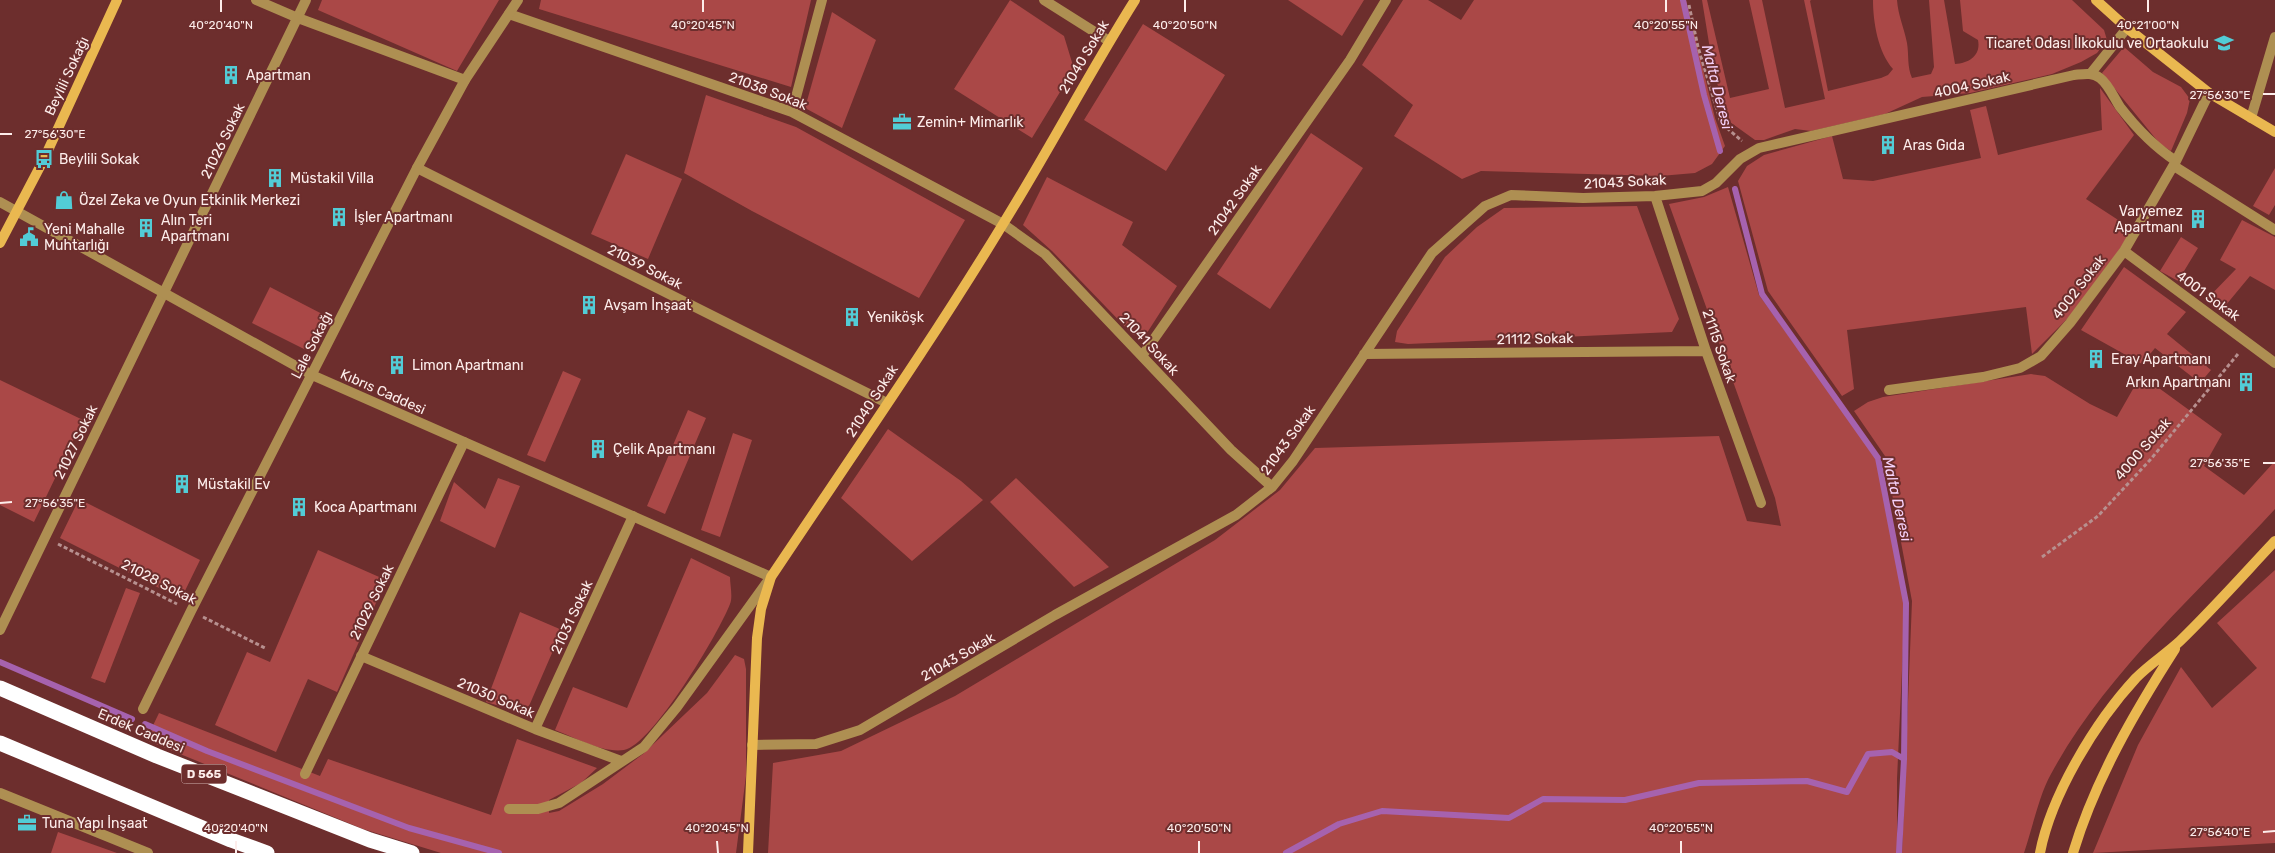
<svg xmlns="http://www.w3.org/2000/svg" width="2275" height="853" font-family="Rubik,sans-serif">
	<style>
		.green { fill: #aa4847 }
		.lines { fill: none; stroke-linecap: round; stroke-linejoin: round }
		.stream { stroke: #a662ae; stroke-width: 6 }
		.path { stroke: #b7908f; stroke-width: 3; stroke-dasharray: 4 2.5; stroke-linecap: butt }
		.lane { stroke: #ae8f52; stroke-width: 10 }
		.street { stroke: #ae8f52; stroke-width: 10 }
		.secondary { stroke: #eab850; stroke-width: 10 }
		.highway { stroke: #fff; stroke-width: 15 }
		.ticks { fill: none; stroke: #fdedeb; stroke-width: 2 }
		.labels { text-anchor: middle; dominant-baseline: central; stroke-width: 4; stroke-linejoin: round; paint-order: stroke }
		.shield { fill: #6d2e2d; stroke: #d2b4b2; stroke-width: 1 }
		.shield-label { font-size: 12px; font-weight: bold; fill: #fdedeb }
		.poi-label { font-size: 14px; fill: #fdedeb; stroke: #6d2e2d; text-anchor: start }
		.street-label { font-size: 14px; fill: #fdedeb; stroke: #6d2e2d }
		.water-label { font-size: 15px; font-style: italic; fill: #f6d2fa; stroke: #6d2e2d }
		.ticks-label { font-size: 12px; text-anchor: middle; fill: #fdedeb; stroke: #6d2e2d; stroke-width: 4; stroke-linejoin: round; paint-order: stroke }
	</style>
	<rect width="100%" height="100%" fill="#6d2e2d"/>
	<!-- green -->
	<path class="green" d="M 322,0 L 499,0 L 457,71 L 318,10 Z
		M 541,0 L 811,0 L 791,87 L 539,9 Z
		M 1010,0 L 1064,36 L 1074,69 L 1032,138 L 954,89 Z
		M 1288,0 L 1364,0 L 1342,36 Z
		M 1403,0 L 1428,0 L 1461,20 L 1474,0 L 1686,0 L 1715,118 L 1725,146 L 1712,164 L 1695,173 L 1660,176 L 1481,171 L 1462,179 L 1394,136 L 1413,105 L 1362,65 Z
		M 1702,0 L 1707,0 L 1730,98 L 1769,89 L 1749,0 L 1762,0 L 1785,108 L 1825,99 L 1804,0 L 1811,0 L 1810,1 L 1828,91 L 1881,78 L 1888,75 L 1893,69 C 1878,52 1873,22 1873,0 L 1897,0 C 1898,15 1904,28 1907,43 C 1909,55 1907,67 1912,78 L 1931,74 L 1934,67 L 1929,0 L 1944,0 L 1955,64 C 1970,63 1981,55 1978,40 L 1963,31 L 1960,0 L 2072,0 L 2104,30 L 2107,40 L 2097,53 L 2081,62 L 2052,74 L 1970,93 L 1922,97 L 1885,114 L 1811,131 L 1795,129 L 1764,140 L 1755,140 L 1730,122 L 1714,74 Z
		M 832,12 L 876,40 L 842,128 L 805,108 Z
		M 1143,24 L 1225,75 L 1166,171 L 1084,120 Z
		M 2124,47 L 2153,72 L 2181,87 L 2190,99 L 2187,113 L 2171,151 L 2160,144 L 2102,73 Z
		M 2100,88 L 2134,135 L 2086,199 L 2132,229 L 2111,263 L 2073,313 L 2032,354 L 2026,307 L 1847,330 L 1854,389 L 1842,396 L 1768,291 L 1738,181 L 1747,166 L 1764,155 L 1832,136 L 1843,179 L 1873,181 L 1981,158 L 1970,110 L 1986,106 L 1998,155 L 2102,130 Z
		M 706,95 L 796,127 L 965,220 L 919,298 L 752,211 L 684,173 Z
		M 1311,133 L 1363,168 L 1270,309 L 1217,274 Z
		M 626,154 L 682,179 L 648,259 L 591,234 Z
		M 2275,168 L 2275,205 L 2269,215 L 2253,206 Z
		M 1047,177 L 1133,222 L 1122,245 L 1177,286 L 1145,336 L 1133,335 L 1052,251 L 1023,225 Z
		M 1728,187 L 1759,295 L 1878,460 L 1905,605 L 1897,779 L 1897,853 L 768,853 L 773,763 L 841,751 L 955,696 L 1215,540 L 1280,490 L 1315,448 L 1719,436 L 1747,521 L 1781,526 L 1775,498 L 1669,204 L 1704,197 Z
		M 1637,206 L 1679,319 L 1672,332 L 1408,344 L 1395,342 L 1397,331 L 1445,257 L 1477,227 L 1504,208 Z
		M 2242,220 L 2275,237 L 2275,290 L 2250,276 L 2221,311 L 2206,300 L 2236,269 L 2220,260 Z
		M 2181,237 L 2198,248 L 2178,281 L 2160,271 Z
		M 2124,267 L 2186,312 L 2167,334 L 2211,370 L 2200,383 L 2155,348 L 2142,364 L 2081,330 Z
		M 270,287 L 328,317 L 310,352 L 252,323 Z
		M 563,371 L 581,379 L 545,462 L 527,455 Z
		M 2031,374 L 2045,376 L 2090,404 L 2117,417 L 2141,375 L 2222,434 L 2204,466 L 2244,495 L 2275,461 L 2275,509 C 2198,593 2105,674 2051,774 C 2039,795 2032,830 2024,853 L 1902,853 L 1912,601 L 1885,456 L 1854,411 L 1868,402 L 1883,397 Z
		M 0,380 L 83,420 L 34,522 L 0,505 Z
		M 688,410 L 706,418 L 665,514 L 647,506 Z
		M 888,429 L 961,481 L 983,500 L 912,561 L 841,498 Z
		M 733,433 L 752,440 L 720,537 L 701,530 Z
		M 498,478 L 520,486 L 495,548 L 440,521 L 454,482 L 485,509 Z
		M 1016,478 L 1109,567 L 1074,587 L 990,502 Z
		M 79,499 L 200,560 L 181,599 L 60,538 Z
		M 318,550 L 386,580 L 337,692 L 308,679 L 276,752 L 215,725 L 247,652 L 270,662 Z
		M 691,558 L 730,577 C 730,585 733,597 730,604 C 720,631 652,746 624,750 C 602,753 576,738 555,730 L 573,687 L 627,708 Z
		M 2275,570 L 2275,843 L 2093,853 L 2138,745 L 2181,667 L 2212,708 L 2257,668 L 2217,623 Z
		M 126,588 L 140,593 L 105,683 L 91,678 Z
		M 520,612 L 562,630 L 529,706 L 517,711 L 486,702 Z
		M 735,655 L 744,659 L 746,669 L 746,776 L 736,853 L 441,853 L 363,829 L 146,740 L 159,713 L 320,776 L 328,759 L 491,815 L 517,739 L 597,768 L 581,783 L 549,800 L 549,813 L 559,811 L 603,784 L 643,754 L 707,693 Z
		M 58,832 L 117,853 L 51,853 Z"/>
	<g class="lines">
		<!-- stream -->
		<path class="stream" d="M 1683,0 L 1704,95 L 1720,151
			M 1735,189 L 1762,294 L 1878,458 L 1906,603 L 1904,759 L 1899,853
			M 0,662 L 132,719
			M 145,724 L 207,751 L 409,828 L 499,853
			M 1286,853 L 1339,824 L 1382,811 L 1509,818 L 1543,799 L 1625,800 L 1699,783 L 1807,781 L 1847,792 L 1868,754 L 1892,752 L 1904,759"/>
		<!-- path -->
		<path class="path" d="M 1689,5 L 1698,47 L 1721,123 L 1742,141
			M 58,544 L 177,604
			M 2042,557 L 2098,516 L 2150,460 L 2238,354
			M 203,617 L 265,648"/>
		<!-- lane -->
		<path class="lane" d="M 256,0 L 298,18 L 465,80
			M 1044,0 L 1109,41
			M 509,14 L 792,112 L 1003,224 L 1045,254 L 1231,450 L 1272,487
			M 2091,73 L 2127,28
			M 792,112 L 822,0
			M 2251,118 L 2275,37
			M 2174,166 L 2275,230
			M 417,168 L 887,403
			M 1655,196 L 1706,351 L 1761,503
			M 2124,251 L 2275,363
			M 1364,354 L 1706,351
			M 1142,356 L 1350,60 L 1386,0
			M 1889,390 L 1983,377 L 2020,368 L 2041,356 L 2070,323 L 2124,251 L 2176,161 L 2209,93
			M 0,630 L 306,0
			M 361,656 L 535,729 L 621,761
			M 535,729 L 633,516
			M 752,745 L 816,744 L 860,730 L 1055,615 L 1236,515 L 1272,487 L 1293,461 L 1432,253 L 1485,206 L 1511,195 L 1583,198 L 1655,196 L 1702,191 L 1716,183 L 1740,159 L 1759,148 L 2074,75 C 2084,74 2092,72 2100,78 C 2109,85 2114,98 2120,107 C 2137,129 2153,146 2176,161
			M 305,774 L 464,442
			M 509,809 L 538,809 L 559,803 L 644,747 L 677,707 L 770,578"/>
		<!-- street -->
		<path class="street" d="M 0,202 L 312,375 L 771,577
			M 143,709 L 191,611 L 417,168 L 465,80 L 518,0
			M 0,793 L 148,853"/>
		<!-- secondary -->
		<path class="secondary" d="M 2096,0 L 2127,28 L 2209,93 L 2275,132
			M 0,243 L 44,159 L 117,0
			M 748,853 L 757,638 L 761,609 L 771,577 C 849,460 930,344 1003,224 C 1049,150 1089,73 1135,0
			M 2040,853 C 2051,795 2096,721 2136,678 C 2150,664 2166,654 2180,641 C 2213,609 2244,574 2275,541
			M 2073,853 C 2095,780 2134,713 2175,649"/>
		<!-- highway -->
		<path class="highway" d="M 0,688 L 157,756 L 370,840 L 412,853
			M 0,743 L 231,840 L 267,853"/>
	</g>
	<!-- ticks -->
	<path class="ticks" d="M 221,0 L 221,12M 703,0 L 703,12M 1185,0 L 1185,12M 1666,0 L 1666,12M 2148,0 L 2148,12M 2263,94 L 2275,94M 0,134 L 12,134M 2263,463 L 2275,463M 0,503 L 12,502M 2263,832 L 2275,831M 236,841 L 236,853M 717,841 L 718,853M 1199,841 L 1199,853M 1681,841 L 1681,853"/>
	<!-- icons -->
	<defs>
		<g id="school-bare" transform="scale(1.5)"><path d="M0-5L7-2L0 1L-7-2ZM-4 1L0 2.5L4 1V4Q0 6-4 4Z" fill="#52ccd6" stroke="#6d2e2d" stroke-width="2.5" paint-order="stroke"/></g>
		<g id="building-bare" transform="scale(1.5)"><path d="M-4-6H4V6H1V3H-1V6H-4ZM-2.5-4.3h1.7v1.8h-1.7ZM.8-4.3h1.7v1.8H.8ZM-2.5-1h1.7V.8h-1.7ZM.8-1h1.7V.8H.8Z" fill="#52ccd6" stroke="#6d2e2d" stroke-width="2.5" paint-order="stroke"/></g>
		<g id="office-bare" transform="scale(1.5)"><path d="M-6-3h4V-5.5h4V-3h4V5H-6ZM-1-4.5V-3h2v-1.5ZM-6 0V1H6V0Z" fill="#52ccd6" stroke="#6d2e2d" stroke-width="2.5" paint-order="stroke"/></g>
		<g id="bus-bare" transform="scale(1.5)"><path d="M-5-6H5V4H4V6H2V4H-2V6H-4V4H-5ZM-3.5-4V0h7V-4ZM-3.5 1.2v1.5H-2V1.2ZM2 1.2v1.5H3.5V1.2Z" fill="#52ccd6" stroke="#6d2e2d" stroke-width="2.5" paint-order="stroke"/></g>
		<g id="shop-bare" transform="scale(1.5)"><path d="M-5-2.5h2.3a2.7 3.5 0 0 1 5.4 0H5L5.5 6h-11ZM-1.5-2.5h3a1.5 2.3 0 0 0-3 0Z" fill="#52ccd6" stroke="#6d2e2d" stroke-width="2.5" paint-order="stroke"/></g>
		<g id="civic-bare" transform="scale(1.5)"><path d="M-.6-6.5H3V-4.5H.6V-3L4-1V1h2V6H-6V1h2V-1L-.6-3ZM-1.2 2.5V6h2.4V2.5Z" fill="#52ccd6" stroke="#6d2e2d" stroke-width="2.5" paint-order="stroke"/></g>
	</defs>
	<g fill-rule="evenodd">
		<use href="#school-bare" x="2224" y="43"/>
		<use href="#building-bare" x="231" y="75"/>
		<use href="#office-bare" x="902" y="122"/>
		<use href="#building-bare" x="1888" y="145"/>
		<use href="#bus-bare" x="44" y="159"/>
		<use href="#building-bare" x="275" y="178"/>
		<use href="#shop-bare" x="64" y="200"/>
		<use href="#building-bare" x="339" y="217"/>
		<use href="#building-bare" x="2198" y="219"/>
		<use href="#building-bare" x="146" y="228"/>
		<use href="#civic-bare" x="29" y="237"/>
		<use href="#building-bare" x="589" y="305"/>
		<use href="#building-bare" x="852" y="317"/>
		<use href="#building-bare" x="2096" y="359"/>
		<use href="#building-bare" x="397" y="365"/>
		<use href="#building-bare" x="2246" y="382"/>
		<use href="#building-bare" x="598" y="449"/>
		<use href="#building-bare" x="182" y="484"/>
		<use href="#building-bare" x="299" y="507"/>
		<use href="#office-bare" x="27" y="823"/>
	</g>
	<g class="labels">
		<!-- shield labels -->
		<rect class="shield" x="181.5" y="764.5" width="45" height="19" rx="4"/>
		<g class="shield-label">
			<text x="204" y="774">D 565</text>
		</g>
		<!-- poi labels -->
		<g class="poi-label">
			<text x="2209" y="43" text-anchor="end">Ticaret Odası İlkokulu ve Ortaokulu</text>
			<text x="246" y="75">Apartman</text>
			<text x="917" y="122">Zemin+ Mimarlık</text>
			<text x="1903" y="145">Aras Gıda</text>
			<text x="59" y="159">Beylili Sokak</text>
			<text x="290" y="178">Müstakil Villa</text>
			<text x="79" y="200">Özel Zeka ve Oyun Etkinlik Merkezi</text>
			<text x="2183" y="211" text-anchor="end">Varyemez<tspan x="2183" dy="16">Apartmanı</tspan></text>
			<text x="354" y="217">İşler Apartmanı</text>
			<text x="161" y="220">Alın Teri<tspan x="161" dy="16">Apartmanı</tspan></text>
			<text x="44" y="229">Yeni Mahalle<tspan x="44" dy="16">Muhtarlığı</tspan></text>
			<text x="604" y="305">Avşam İnşaat</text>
			<text x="867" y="317">Yeniköşk</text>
			<text x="2111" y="359">Eray Apartmanı</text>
			<text x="412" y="365">Limon Apartmanı</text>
			<text x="2231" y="382" text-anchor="end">Arkın Apartmanı</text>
			<text x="613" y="449">Çelik Apartmanı</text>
			<text x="197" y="484">Müstakil Ev</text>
			<text x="314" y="507">Koca Apartmanı</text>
			<text x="42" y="823">Tuna Yapı İnşaat</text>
		</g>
		<!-- street labels -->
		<g class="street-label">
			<text transform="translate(1084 57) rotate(-59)">21040 Sokak</text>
			<text transform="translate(67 76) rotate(-65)">Beylili Sokağı</text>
			<text transform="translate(1972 85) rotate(-13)">4004 Sokak</text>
			<text transform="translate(768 91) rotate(21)">21038 Sokak</text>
			<text transform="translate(223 141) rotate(-64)">21026 Sokak</text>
			<text transform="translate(1625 182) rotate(-3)">21043 Sokak</text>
			<text transform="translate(1235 200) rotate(-55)">21042 Sokak</text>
			<text transform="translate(645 267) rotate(27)">21039 Sokak</text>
			<text transform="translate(2079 287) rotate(-52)">4002 Sokak</text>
			<text transform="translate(2208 296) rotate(36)">4001 Sokak</text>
			<text transform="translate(1535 339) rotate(-1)">21112 Sokak</text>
			<text transform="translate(1149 344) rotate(47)">21041 Sokak</text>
			<text transform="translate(312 345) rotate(-63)">Lale Sokağı</text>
			<text transform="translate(1719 346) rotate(71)">21115 Sokak</text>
			<text transform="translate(383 392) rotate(24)">Kıbrıs Caddesi</text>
			<text transform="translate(872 401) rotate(-57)">21040 Sokak</text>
			<text transform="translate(1288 440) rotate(-54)">21043 Sokak</text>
			<text transform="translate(76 442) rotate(-64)">21027 Sokak</text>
			<text transform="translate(2143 449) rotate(-49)">4000 Sokak</text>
			<text transform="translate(159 582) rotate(27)">21028 Sokak</text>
			<text transform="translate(372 602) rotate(-64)">21029 Sokak</text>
			<text transform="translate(572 617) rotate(-65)">21031 Sokak</text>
			<text transform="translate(958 657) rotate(-30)">21043 Sokak</text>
			<text transform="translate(496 698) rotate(23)">21030 Sokak</text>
			<text transform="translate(141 731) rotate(23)">Erdek Caddesi</text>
		</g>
		<!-- water labels -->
		<g class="water-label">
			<text transform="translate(1717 87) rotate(76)">Malta Deresi</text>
			<text transform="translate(1897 499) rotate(77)">Malta Deresi</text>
		</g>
	</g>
	<g class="ticks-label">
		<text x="221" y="29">40°20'40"N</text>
		<text x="703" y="29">40°20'45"N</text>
		<text x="1185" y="29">40°20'50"N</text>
		<text x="1666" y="29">40°20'55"N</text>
		<text x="2148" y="29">40°21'00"N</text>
		<text x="2220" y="99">27°56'30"E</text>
		<text x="55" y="138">27°56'30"E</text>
		<text x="2220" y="467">27°56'35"E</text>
		<text x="55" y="507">27°56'35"E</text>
		<text x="236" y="832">40°20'40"N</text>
		<text x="717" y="832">40°20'45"N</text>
		<text x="1199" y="832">40°20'50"N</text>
		<text x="1681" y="832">40°20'55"N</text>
		<text x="2220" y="836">27°56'40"E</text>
	</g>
</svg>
